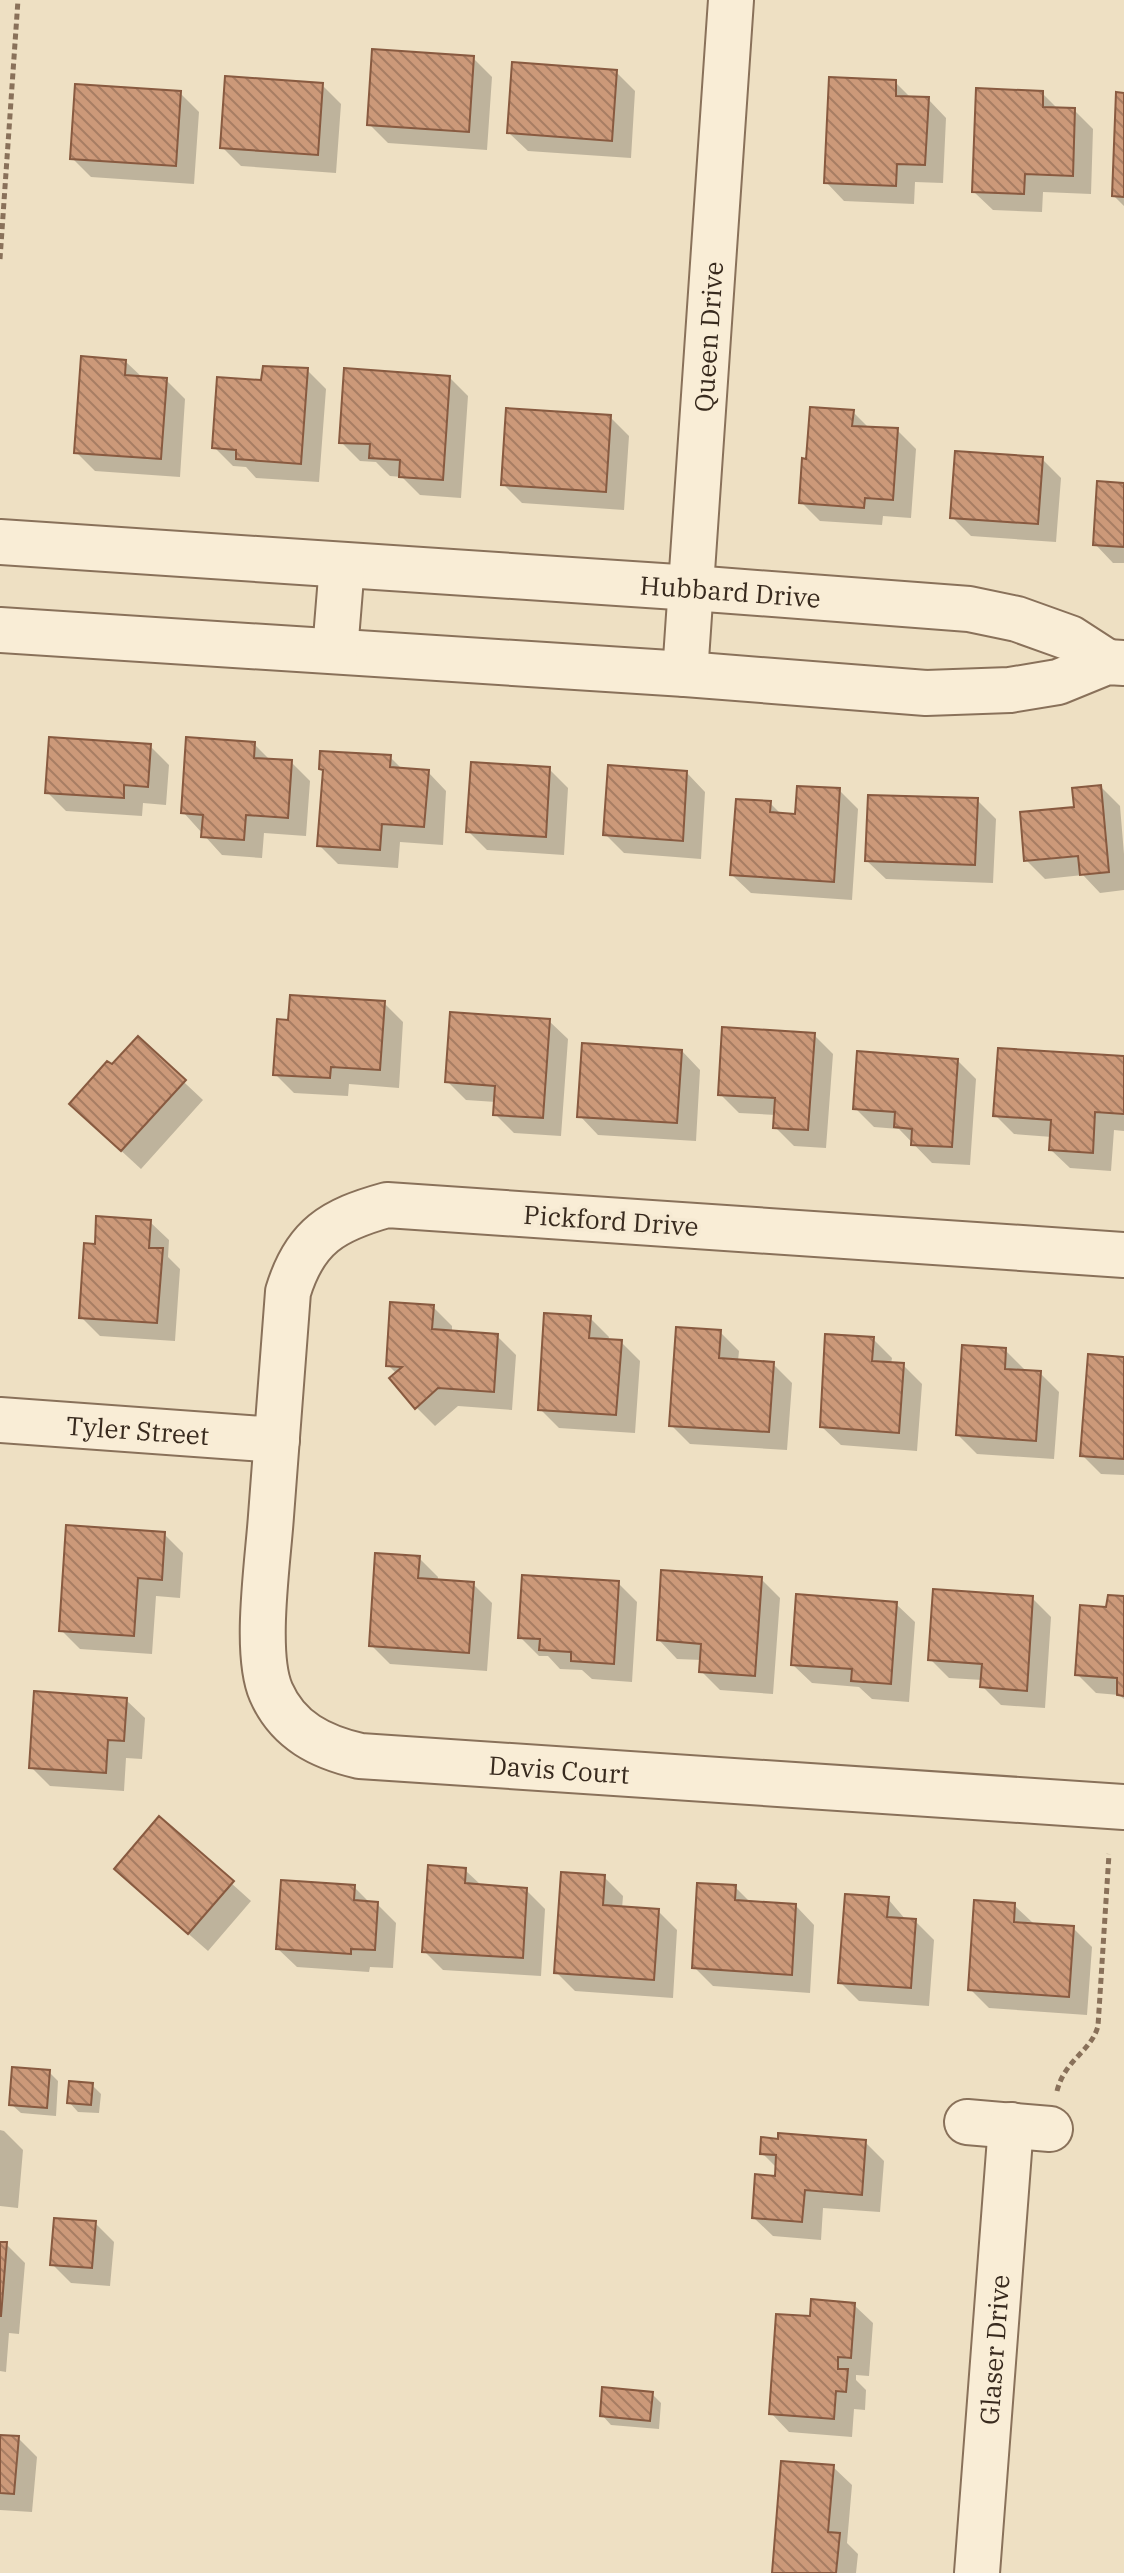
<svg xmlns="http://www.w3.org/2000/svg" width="1124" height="2573" font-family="'IBM Plex Serif',serif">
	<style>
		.shadow { fill: #0003 }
		.building { fill: url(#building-back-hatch); stroke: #885a40; stroke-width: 2 }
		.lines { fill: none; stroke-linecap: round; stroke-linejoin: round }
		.minor-casing { stroke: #89715a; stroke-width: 48 }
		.path { stroke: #89715a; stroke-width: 5; stroke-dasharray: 6 4; stroke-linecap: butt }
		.minor { stroke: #f9edd6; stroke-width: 44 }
		.labels { text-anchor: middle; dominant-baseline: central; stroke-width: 7; stroke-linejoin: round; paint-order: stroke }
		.street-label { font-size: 26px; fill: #382a1e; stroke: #f6ead3 }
	</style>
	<defs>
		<pattern id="building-back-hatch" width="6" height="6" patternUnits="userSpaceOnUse" patternTransform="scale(2)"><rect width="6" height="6" fill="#cc9979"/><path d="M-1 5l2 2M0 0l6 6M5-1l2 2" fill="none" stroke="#a77d63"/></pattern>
	</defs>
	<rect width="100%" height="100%" fill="#eee0c3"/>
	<!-- shadow -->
	<path class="shadow" d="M 473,58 L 492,77 L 487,150 L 388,143 L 369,124 Z
		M 616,72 L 635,91 L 631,158 L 528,151 L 509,133 Z
		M 895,82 L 912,99 L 928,99 L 946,118 L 943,183 L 915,182 L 914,204 L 844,201 L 826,182 Z
		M 322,85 L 341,104 L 336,173 L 241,166 L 222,147 Z
		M 180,93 L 199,112 L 194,184 L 91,177 L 72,158 Z
		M 1042,93 L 1058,109 L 1074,110 L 1093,129 L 1091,194 L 1043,192 L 1042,212 L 993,210 L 974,192 Z
		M 1124,95 L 1124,206 L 1114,196 Z
		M 126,362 L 143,378 L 166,380 L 185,399 L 180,477 L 95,471 L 76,452 Z
		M 307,370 L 326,389 L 319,482 L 256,478 L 246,467 L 233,466 L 214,447 L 263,382 Z
		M 449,377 L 468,396 L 461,498 L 420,495 L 402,477 L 390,476 L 376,462 L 360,461 L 341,442 Z
		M 853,412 L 870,429 L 897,430 L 916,449 L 911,518 L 883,516 L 882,525 L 820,521 L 801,502 L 808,461 Z
		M 610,417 L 629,436 L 624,510 L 522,503 L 503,484 Z
		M 1042,459 L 1061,478 L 1056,542 L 971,536 L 952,517 Z
		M 1124,485 L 1124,563 L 1113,563 L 1095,544 Z
		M 254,744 L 271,761 L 291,762 L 310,781 L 306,836 L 264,833 L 262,858 L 222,855 L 183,812 Z
		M 150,746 L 169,765 L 166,805 L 143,803 L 142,816 L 66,811 L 47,792 Z
		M 390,757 L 403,770 L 428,772 L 446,791 L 443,845 L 400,842 L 398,868 L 338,864 L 319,845 L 324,772 L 321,769 Z
		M 549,769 L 568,788 L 564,855 L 487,850 L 468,831 Z
		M 687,773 L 705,792 L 701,859 L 624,853 L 605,834 Z
		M 1101,787 L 1120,806 L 1124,854 L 1124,890 L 1100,893 L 1083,875 L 1045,879 L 1026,860 L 1076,809 Z
		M 839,790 L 858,809 L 852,900 L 751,893 L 732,875 L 770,803 L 782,815 L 797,816 Z
		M 977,800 L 996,819 L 993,883 L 886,879 L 867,861 Z
		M 384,1003 L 403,1022 L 399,1088 L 349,1084 L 348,1096 L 294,1093 L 275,1074 L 290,1022 Z
		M 549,1021 L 568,1039 L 561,1136 L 514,1133 L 495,1114 L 496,1102 L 466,1100 L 447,1081 Z
		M 814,1035 L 833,1054 L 826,1148 L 794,1146 L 775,1127 L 776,1115 L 739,1113 L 720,1094 Z
		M 138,1039 L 203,1100 L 141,1169 L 90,1122 L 112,1067 Z
		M 682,1051 L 700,1070 L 696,1141 L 598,1135 L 580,1116 Z
		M 1124,1058 L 1124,1131 L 1114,1130 L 1111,1171 L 1070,1168 L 1051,1150 L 1052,1137 L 1014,1134 L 995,1115 Z
		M 957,1060 L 976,1079 L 970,1165 L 932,1163 L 899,1129 L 874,1127 L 855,1108 Z
		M 150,1222 L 169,1240 L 168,1257 L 180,1269 L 175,1341 L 100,1336 L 81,1317 L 97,1246 Z
		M 433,1307 L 452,1326 L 452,1333 L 497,1336 L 516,1355 L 512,1410 L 458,1406 L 435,1426 L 416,1407 L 397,1374 L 388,1365 Z
		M 590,1318 L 609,1337 L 608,1341 L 621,1342 L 640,1361 L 635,1433 L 559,1428 L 540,1409 Z
		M 720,1332 L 739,1351 L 738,1361 L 773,1364 L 792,1383 L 787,1450 L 690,1444 L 671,1425 Z
		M 873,1339 L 892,1358 L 891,1364 L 903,1365 L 922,1384 L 917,1451 L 841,1445 L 822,1427 Z
		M 1005,1350 L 1024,1369 L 1024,1372 L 1040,1373 L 1059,1392 L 1054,1459 L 977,1454 L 958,1435 Z
		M 1124,1359 L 1124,1475 L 1101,1474 L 1082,1455 Z
		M 164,1534 L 183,1553 L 180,1598 L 156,1596 L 152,1654 L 80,1649 L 61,1630 Z
		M 419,1558 L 438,1577 L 437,1582 L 473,1584 L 492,1603 L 487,1671 L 390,1664 L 371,1645 Z
		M 761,1579 L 780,1598 L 773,1694 L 720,1690 L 701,1671 L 702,1660 L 677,1659 L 659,1640 Z
		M 618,1583 L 637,1602 L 632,1682 L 592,1679 L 582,1670 L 560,1669 L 548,1656 L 539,1656 L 520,1637 Z
		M 1032,1598 L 1051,1617 L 1045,1708 L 1001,1705 L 982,1686 L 983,1680 L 949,1678 L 930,1659 Z
		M 1124,1598 L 1124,1699 L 1119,1695 L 1096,1693 L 1077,1674 L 1108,1609 Z
		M 896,1604 L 915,1622 L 909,1702 L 872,1699 L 859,1687 L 812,1683 L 793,1665 Z
		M 126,1700 L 145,1718 L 142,1759 L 126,1758 L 124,1791 L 50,1786 L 31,1767 Z
		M 160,1819 L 251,1901 L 208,1951 L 135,1887 Z
		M 465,1870 L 482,1886 L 526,1890 L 545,1909 L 541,1976 L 443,1970 L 424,1951 Z
		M 604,1877 L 623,1896 L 622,1909 L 658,1911 L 677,1930 L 673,1998 L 575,1991 L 556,1972 Z
		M 354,1887 L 370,1903 L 377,1904 L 396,1923 L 393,1968 L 370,1967 L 369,1972 L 297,1967 L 278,1949 Z
		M 735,1887 L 751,1903 L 796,1906 L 814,1925 L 810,1993 L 713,1986 L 694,1967 Z
		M 888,1899 L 906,1920 L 915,1921 L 934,1940 L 929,2006 L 859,2001 L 840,1982 Z
		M 1014,1905 L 1033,1923 L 1073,1928 L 1092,1947 L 1087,2015 L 989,2008 L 970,1989 Z
		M 49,2072 L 58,2081 L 56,2116 L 21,2113 L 11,2104 Z
		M 92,2085 L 101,2094 L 99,2113 L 78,2112 L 69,2102 Z
		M 0,2130 L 4,2131 L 23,2150 L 18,2208 L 0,2206 Z
		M 780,2141 L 865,2142 L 884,2161 L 880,2212 L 823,2208 L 821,2240 L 773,2236 L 754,2218 L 776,2178 L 777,2168 L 762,2153 Z
		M 95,2223 L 114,2242 L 110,2286 L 71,2283 L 52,2264 Z
		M 0,2244 L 6,2244 L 25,2263 L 19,2334 L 9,2333 L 6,2372 L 0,2371 Z
		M 854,2305 L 873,2323 L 869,2376 L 856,2375 L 856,2380 L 866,2390 L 865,2410 L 854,2409 L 852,2437 L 789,2432 L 771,2413 Z
		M 652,2394 L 661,2403 L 659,2429 L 611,2425 L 602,2415 Z
		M 0,2437 L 18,2438 L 37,2457 L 32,2512 L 0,2510 Z
		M 833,2467 L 852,2485 L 847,2543 L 858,2554 L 856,2573 L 774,2573 Z"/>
	<!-- building -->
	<path class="building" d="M 372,49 L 474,56 L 469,132 L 367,125 Z
		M 512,62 L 617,70 L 612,141 L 507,133 Z
		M 225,76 L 323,83 L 318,155 L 220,148 Z
		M 829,77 L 896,80 L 896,96 L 929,97 L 925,165 L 897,164 L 896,186 L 824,183 Z
		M 75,84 L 181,91 L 176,166 L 70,159 Z
		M 976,88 L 1043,91 L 1043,107 L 1075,108 L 1073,176 L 1025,174 L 1024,194 L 972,192 Z
		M 1116,92 L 1124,93 L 1124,197 L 1112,196 Z
		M 81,356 L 126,360 L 125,375 L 167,378 L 161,459 L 74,453 Z
		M 263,366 L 308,368 L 301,464 L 236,459 L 236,450 L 212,448 L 217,377 L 261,380 Z
		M 344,368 L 450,376 L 443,480 L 399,477 L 400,460 L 369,458 L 370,444 L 339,443 Z
		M 810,407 L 854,410 L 852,426 L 898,428 L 893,500 L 865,498 L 864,508 L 799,503 L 802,458 L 806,459 Z
		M 506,408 L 611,415 L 606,492 L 501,485 Z
		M 955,451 L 1043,457 L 1038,524 L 950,518 Z
		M 1097,481 L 1124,483 L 1124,547 L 1093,545 Z
		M 49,737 L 151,744 L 148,787 L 124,785 L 124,798 L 45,793 Z
		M 186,737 L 255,742 L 254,758 L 292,760 L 288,818 L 246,815 L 244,840 L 201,837 L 203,815 L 181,813 Z
		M 320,751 L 391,755 L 390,767 L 429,770 L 424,827 L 382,824 L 380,850 L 317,846 L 323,770 L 319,769 Z
		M 471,762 L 550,767 L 546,837 L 466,832 Z
		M 608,765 L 687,771 L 683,841 L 603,835 Z
		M 1101,785 L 1109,872 L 1080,875 L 1078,856 L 1024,861 L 1020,812 L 1074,807 L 1072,788 Z
		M 797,786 L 840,788 L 834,882 L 730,875 L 736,799 L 771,801 L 770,812 L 795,814 Z
		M 868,795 L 978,798 L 975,865 L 865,861 Z
		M 290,995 L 385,1001 L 380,1070 L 331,1067 L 330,1078 L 273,1075 L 277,1019 L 288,1020 Z
		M 450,1012 L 550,1019 L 543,1118 L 493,1115 L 495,1086 L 445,1082 Z
		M 722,1027 L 815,1033 L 808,1130 L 773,1128 L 775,1098 L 718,1095 Z
		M 138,1036 L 186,1080 L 121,1151 L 69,1104 L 107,1061 L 112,1064 Z
		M 582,1043 L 682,1050 L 677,1123 L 577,1117 Z
		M 998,1048 L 1124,1056 L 1124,1114 L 1095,1112 L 1093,1153 L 1049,1150 L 1051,1120 L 993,1116 Z
		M 857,1051 L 958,1059 L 952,1147 L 911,1145 L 912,1129 L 894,1127 L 895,1112 L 853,1109 Z
		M 96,1216 L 151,1220 L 149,1248 L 163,1248 L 157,1323 L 79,1318 L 84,1243 L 95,1244 Z
		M 390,1302 L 434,1305 L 432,1329 L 498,1334 L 494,1392 L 438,1388 L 415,1409 L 389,1378 L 402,1367 L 386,1366 Z
		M 544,1313 L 591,1316 L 589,1338 L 622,1340 L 616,1415 L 538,1410 Z
		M 676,1327 L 721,1330 L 719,1358 L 774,1362 L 769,1432 L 669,1426 Z
		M 825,1334 L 874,1337 L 872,1361 L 904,1363 L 899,1433 L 820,1427 Z
		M 962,1345 L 1006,1348 L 1005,1369 L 1041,1371 L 1036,1441 L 956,1435 Z
		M 1088,1354 L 1124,1357 L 1124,1459 L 1080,1456 Z
		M 66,1525 L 165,1532 L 162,1580 L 138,1578 L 134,1636 L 59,1631 Z
		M 375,1553 L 420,1556 L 418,1578 L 474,1582 L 469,1653 L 369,1646 Z
		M 661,1570 L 762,1577 L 755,1676 L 699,1672 L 701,1644 L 657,1640 Z
		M 522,1575 L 619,1581 L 614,1664 L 571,1661 L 571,1652 L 539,1650 L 540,1639 L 518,1638 Z
		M 933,1589 L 1033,1596 L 1027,1691 L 980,1687 L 982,1664 L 928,1660 Z
		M 796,1594 L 897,1602 L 891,1684 L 851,1681 L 852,1669 L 791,1665 Z
		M 1108,1595 L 1124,1596 L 1124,1696 L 1117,1695 L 1117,1678 L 1075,1675 L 1080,1605 L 1106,1607 Z
		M 34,1691 L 127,1698 L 124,1741 L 108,1740 L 106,1773 L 29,1768 Z
		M 159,1816 L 234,1881 L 188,1934 L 114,1869 Z
		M 428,1865 L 466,1868 L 465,1883 L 527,1888 L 523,1958 L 422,1952 Z
		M 561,1872 L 605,1875 L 603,1905 L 659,1909 L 654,1980 L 554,1973 Z
		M 281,1880 L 355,1885 L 354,1900 L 378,1902 L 375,1950 L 351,1949 L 351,1954 L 276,1949 Z
		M 697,1883 L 736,1885 L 735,1900 L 796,1904 L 792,1975 L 692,1968 Z
		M 845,1894 L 889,1897 L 887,1917 L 916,1919 L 911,1988 L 838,1983 Z
		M 974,1900 L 1015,1903 L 1014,1922 L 1074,1926 L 1069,1997 L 968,1990 Z
		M 12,2067 L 50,2070 L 47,2108 L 9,2105 Z
		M 69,2081 L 93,2083 L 91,2105 L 67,2103 Z
		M 778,2133 L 866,2140 L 862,2195 L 805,2190 L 802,2222 L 752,2218 L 755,2174 L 775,2176 L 776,2155 L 760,2154 L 761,2137 L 778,2139 Z
		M 54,2218 L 96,2221 L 92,2268 L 50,2265 Z
		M 0,2242 L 7,2242 L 1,2316 L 0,2316 Z
		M 811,2299 L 855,2303 L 851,2358 L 838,2357 L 838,2369 L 848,2369 L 846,2392 L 836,2391 L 834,2419 L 769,2414 L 776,2314 L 810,2316 Z
		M 602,2387 L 653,2392 L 650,2421 L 600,2416 Z
		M 0,2435 L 19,2436 L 14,2494 L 0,2493 Z
		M 781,2461 L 834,2465 L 828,2532 L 840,2533 L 836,2573 L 772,2573 Z"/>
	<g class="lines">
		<!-- minor casing -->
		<g class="minor-casing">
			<g id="minor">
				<path id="s1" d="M 0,542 L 692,588 L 969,609 L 1017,619 L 1070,638 L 1107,662"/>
				<path d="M 0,630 L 685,674 L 926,693 L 1010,690 L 1058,682 L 1107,662 L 1124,663"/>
				<path d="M 335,651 L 342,565"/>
				<path id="s2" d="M 685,674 L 731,0"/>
				<path id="s3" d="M 1124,1255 L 387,1205 C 333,1220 305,1236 288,1292 C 282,1367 277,1442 271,1516 C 268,1561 254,1653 271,1692 C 288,1731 321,1747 360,1756 L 1124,1807"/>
				<path id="s4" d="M 0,1420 L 277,1440"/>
				<path d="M 967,2122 L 1050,2129"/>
				<path id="s5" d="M 977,2573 L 1011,2125"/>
			</g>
		</g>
		<!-- path -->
		<path class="path" d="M 0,259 L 18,0
			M 1057,2091 C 1065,2059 1091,2052 1098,2026 L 1109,1854"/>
		<!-- minor -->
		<use href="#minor" class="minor"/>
	</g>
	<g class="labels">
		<!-- street labels -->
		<g class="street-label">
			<text stroke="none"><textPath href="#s2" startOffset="338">Queen Drive</textPath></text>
			<text stroke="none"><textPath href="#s1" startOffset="732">Hubbard Drive</textPath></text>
			<text transform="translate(611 1220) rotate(4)">Pickford Drive</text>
			<text stroke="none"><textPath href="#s4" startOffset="138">Tyler Street</textPath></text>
			<text stroke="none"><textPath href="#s3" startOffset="1594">Davis Court</textPath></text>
			<text stroke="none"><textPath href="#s5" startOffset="224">Glaser Drive</textPath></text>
		</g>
	</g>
</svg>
